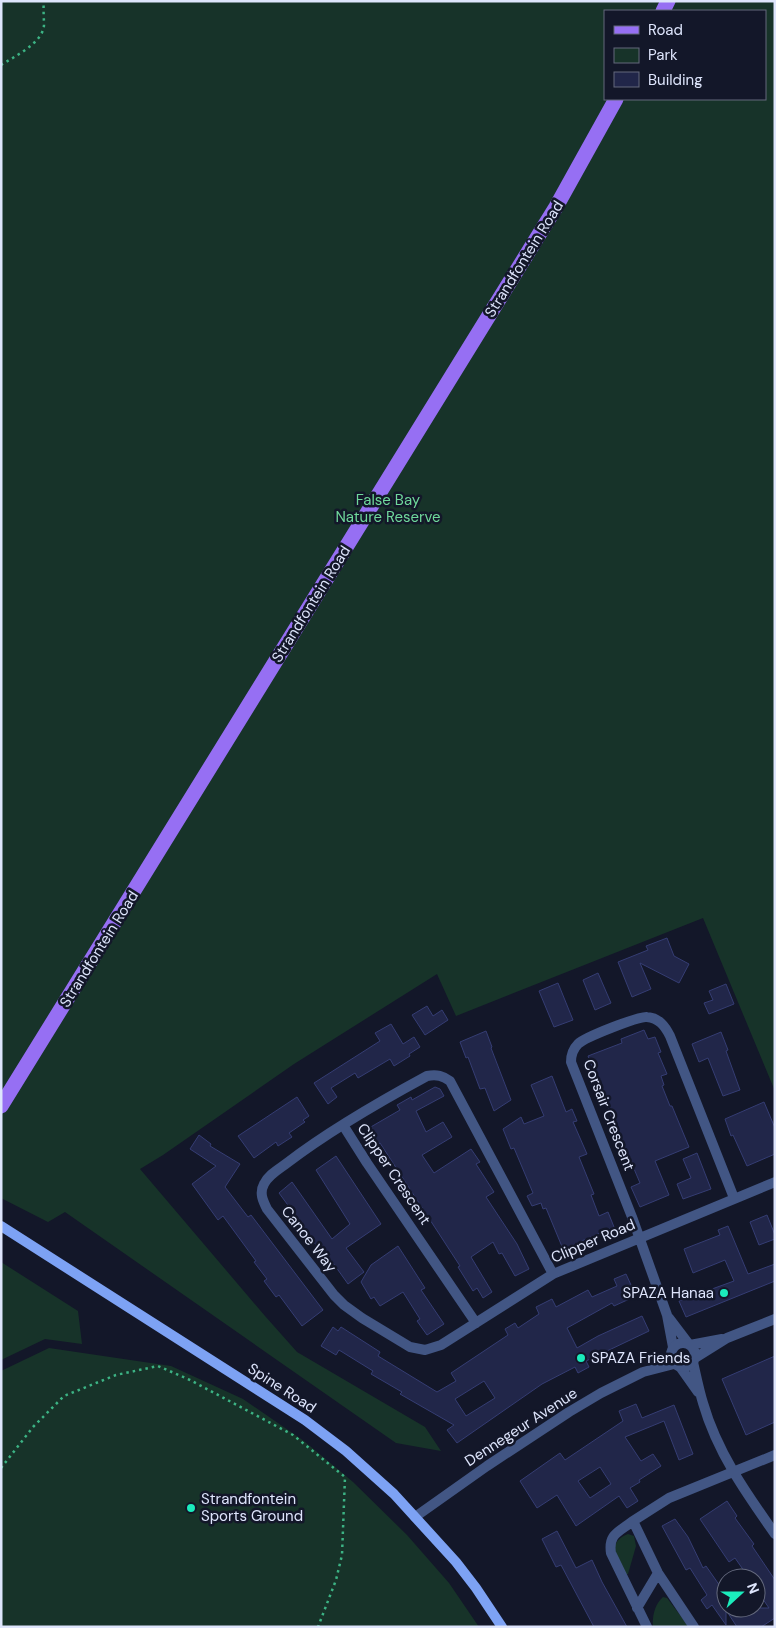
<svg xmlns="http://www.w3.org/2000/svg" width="776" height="1628" font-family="'DM Sans',sans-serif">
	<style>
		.green { fill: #173329; fill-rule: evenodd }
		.building { fill: #212649; stroke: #353d73; fill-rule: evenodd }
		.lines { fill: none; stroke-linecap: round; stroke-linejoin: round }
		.path { stroke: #3cb384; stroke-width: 2.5; stroke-dasharray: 2.5 4; stroke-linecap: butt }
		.minor { stroke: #425684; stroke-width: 10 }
		.tertiary { stroke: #425684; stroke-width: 10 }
		.secondary { stroke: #7da2f4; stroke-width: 10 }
		.primary { stroke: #966ff3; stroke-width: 15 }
		.poi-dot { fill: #1becbc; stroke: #131729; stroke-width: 2 }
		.labels { text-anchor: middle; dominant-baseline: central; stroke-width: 5; stroke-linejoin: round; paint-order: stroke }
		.street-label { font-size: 15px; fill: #dee5fc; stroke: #131729 }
		.park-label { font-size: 15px; fill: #6fd89b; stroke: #131729 }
		.poi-label { font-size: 15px; fill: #dee5fc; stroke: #131729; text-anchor: start }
	</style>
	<rect width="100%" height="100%" fill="#131729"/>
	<!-- green -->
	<path class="green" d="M 1,1 L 775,1 L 775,1091 L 703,918 L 456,1016 L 437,974 L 294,1064 L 163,1155 L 140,1169 L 265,1316 L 297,1352 L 425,1427 L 441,1451 L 396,1443 L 65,1212 L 48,1222 L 1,1198 ZM 605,11 L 765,11 L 765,99 L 605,99 Z
		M 1,1262 L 78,1311 L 82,1344 L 45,1339 L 1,1360 Z
		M 49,1348 L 171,1366 L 243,1399 L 304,1441 L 353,1482 L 407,1535 L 449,1583 L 479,1627 L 1,1627 L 1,1371 Z
		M 628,1534 L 634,1536 L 636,1546 L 628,1574 L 626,1574 L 614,1549 C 616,1541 620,1537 628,1534 Z
		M 663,1597 L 667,1598 L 689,1627 L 653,1627 C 652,1616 655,1604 663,1597 Z"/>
	<!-- building -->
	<path class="building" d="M 667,938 L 674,956 L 689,964 L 679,983 L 640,963 L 651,989 L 632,997 L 618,962 L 648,950 L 646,946 Z
		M 598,973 L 611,1003 L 595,1010 L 583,980 Z
		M 558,983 L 573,1020 L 554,1027 L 539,991 Z
		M 726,984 L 734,1004 L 709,1014 L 704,1003 L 713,1000 L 709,991 Z
		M 427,1006 L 433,1016 L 442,1010 L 448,1020 L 425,1035 L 412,1015 Z
		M 391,1024 L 403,1044 L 414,1037 L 420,1047 L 409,1054 L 410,1056 L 394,1066 L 390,1059 L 358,1078 L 355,1073 L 331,1088 L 337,1097 L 328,1104 L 314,1083 L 380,1041 L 375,1033 Z
		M 644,1030 L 648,1039 L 655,1037 L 661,1052 L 658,1053 L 667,1074 L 661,1076 L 664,1085 L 662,1086 L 670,1106 L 672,1106 L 689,1147 L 655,1161 L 669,1195 L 640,1207 L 631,1187 L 640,1183 L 621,1138 L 615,1140 L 608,1123 L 613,1120 L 588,1056 L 622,1043 L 621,1039 Z
		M 486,1031 L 492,1047 L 491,1048 L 511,1100 L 494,1111 L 485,1088 L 480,1089 L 468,1057 L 466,1058 L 460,1042 Z
		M 721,1032 L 728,1050 L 726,1051 L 740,1090 L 723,1096 L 708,1058 L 699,1062 L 692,1044 Z
		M 552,1076 L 566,1112 L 572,1109 L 577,1121 L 573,1122 L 587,1154 L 579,1157 L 594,1194 L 591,1195 L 599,1216 L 608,1212 L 614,1227 L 563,1249 L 546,1208 L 543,1209 L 541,1203 L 532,1206 L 527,1196 L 533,1193 L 514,1148 L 511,1149 L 503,1129 L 521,1117 L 524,1124 L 544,1116 L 531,1085 Z
		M 435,1087 L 440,1089 L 444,1096 L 416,1111 L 426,1132 L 443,1122 L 452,1137 L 422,1155 L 434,1173 L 471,1149 L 480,1162 L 476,1164 L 494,1192 L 486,1197 L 517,1244 L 529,1269 L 515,1276 L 502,1253 L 499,1254 L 493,1242 L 471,1257 L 492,1292 L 483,1298 L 477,1288 L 473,1291 L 458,1267 L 460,1266 L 380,1143 L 372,1148 L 366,1137 L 369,1128 L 400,1110 L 397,1105 L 411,1097 L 412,1100 Z
		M 297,1097 L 309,1116 L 303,1120 L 305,1122 L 289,1133 L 292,1137 L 278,1146 L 276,1142 L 254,1158 L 238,1136 Z
		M 764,1102 L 775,1128 L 775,1154 L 747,1166 L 733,1135 L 731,1136 L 725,1119 Z
		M 199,1135 L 211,1144 L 210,1146 L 240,1164 L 225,1187 L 248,1217 L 251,1215 L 323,1310 L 302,1326 L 279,1295 L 276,1297 L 264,1281 L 267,1279 L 254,1262 L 256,1261 L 223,1216 L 218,1220 L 192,1184 L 216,1166 L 190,1149 Z
		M 697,1153 L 711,1189 L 683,1199 L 677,1184 L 691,1178 L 683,1159 Z
		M 336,1156 L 381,1224 L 346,1248 L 364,1272 L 348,1284 L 328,1256 L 324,1260 L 317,1251 L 319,1249 L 306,1232 L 307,1231 L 279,1193 L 292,1182 L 332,1239 L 350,1224 L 316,1170 Z
		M 767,1215 L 775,1235 L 775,1239 L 759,1245 L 750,1222 Z
		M 728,1226 L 748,1274 L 775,1264 L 775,1281 L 686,1317 L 679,1301 L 734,1281 L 725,1260 L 693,1273 L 684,1249 L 720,1235 L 718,1230 Z
		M 398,1246 L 425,1288 L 421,1290 L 444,1324 L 427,1335 L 417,1321 L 420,1319 L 403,1292 L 380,1306 L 374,1297 L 371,1299 L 361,1282 L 371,1265 Z
		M 626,1274 L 636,1296 L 614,1306 L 612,1303 L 567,1328 L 577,1348 L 598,1336 L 642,1316 L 649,1331 L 586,1361 L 589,1367 L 578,1373 L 575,1367 L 542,1384 L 457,1443 L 447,1430 L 454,1425 L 400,1394 L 402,1392 L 371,1374 L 373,1371 L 339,1350 L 336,1355 L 321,1346 L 333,1327 L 338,1331 L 341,1327 L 380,1352 L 378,1356 L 437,1392 L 456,1381 L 451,1373 L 508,1335 L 505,1329 L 515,1323 L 518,1328 L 539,1314 L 536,1307 L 552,1299 L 556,1307 L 588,1290 L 592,1297 L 617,1286 L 614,1279 ZM 484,1381 L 495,1398 L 466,1416 L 455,1399 Z
		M 775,1356 L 775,1422 L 746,1435 L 722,1379 Z
		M 636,1404 L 642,1418 L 674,1405 L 693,1454 L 679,1460 L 664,1421 L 625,1437 L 641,1461 L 653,1454 L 661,1466 L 639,1480 L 640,1482 L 630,1488 L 638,1501 L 627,1508 L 619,1496 L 576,1526 L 557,1495 L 537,1508 L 520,1481 L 560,1453 L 565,1460 L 623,1421 L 619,1411 ZM 600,1467 L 611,1484 L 590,1498 L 578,1481 Z
		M 727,1501 L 737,1516 L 735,1518 L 754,1544 L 752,1546 L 775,1580 L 775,1618 L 761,1627 L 737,1627 L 726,1610 L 726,1625 L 712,1605 L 707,1609 L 701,1600 L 707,1595 L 690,1568 L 686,1570 L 662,1526 L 675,1519 L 688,1537 L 703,1568 L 706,1566 L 720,1586 L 726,1582 L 726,1608 L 769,1608 L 756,1589 L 756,1578 L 749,1578 L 735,1558 L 729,1562 L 700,1519 Z
		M 557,1531 L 576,1568 L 592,1560 L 602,1582 L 627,1627 L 594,1627 L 561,1565 L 556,1567 L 542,1539 Z"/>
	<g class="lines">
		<!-- path -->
		<path class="path" d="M 1,65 C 15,56 43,43 44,25 C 44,17 43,10 44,1
			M 1,1468 L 33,1427 L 64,1396 L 116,1375 L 158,1366 L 190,1380 L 293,1435 L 345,1477 L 342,1555 L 336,1580 L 318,1627"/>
		<!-- minor -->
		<path class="minor" d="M 343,1125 L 367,1163 L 476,1323
			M 553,1274 L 450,1081 C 443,1076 437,1074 427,1076 C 379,1102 330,1130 287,1163 C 279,1169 268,1175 264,1184 C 259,1193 263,1201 267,1209 L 334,1295 L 344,1305 L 362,1318 L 410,1347 L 425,1350 L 441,1345 L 553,1274 L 775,1182
			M 669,1318 L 688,1343
			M 673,1347 L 667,1315 L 632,1217 L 571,1062 C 571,1055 573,1049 578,1044 C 585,1037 639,1016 647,1017 C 659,1018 665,1026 670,1036 L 734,1198
			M 693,1362 C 696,1375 699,1390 703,1403 C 717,1452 746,1493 775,1534
			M 681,1368 L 698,1392
			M 633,1521 C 619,1532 608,1534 611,1553 L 647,1627
			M 637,1608 L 658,1573
			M 694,1627 L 658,1573 L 633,1521 L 669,1498 L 775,1455"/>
		<!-- tertiary -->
		<path class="tertiary" d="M671 1355a12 12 0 1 1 24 0a12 12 0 1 1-24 0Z
			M 690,1345 L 722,1339
			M 695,1358 L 727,1338 L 775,1319
			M 415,1517 L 487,1466 L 569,1412 L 601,1393 L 643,1372 L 674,1364"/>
		<!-- secondary -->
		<path class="secondary" d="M 1,1226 L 305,1420 L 346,1451 L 394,1494 L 456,1562 L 476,1588 L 502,1627"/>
		<!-- primary -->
		<path class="primary" d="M 663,11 L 668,1
			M 1,1106 L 556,207 L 616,99"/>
	</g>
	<!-- markers -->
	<g class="poi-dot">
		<circle cx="724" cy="1293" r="5"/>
		<circle cx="581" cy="1358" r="5"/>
		<circle cx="191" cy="1508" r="5"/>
	</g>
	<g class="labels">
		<!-- street labels -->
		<g class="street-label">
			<text transform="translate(524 259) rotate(-58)">Strandfontein Road</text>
			<text transform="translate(311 604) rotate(-58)">Strandfontein Road</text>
			<text transform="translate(99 949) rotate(-58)">Strandfontein Road</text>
			<text transform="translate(609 1115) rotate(69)">Corsair Crescent</text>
			<text transform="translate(394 1174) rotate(56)">Clipper Crescent</text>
			<text transform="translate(309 1239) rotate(52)">Canoe Way</text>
			<text transform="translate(593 1241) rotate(-23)">Clipper Road</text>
			<text transform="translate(282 1388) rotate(33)">Spine Road</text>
			<text transform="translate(521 1427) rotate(-33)">Dennegeur Avenue</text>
		</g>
		<!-- park labels -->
		<g class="park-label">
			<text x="388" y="500">False Bay<tspan x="388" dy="17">Nature Reserve</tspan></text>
		</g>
		<!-- poi labels -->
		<g class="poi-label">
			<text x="714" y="1293" text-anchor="end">SPAZA Hanaa</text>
			<text x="591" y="1358">SPAZA Friends</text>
			<text x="201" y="1499">Strandfontein<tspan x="201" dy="17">Sports Ground</tspan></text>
		</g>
	</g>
	<!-- border -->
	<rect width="776" height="1628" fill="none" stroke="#dee5fc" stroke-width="5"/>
	<!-- legend -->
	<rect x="604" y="10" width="162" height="90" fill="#131729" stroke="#64697d"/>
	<rect x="614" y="26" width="25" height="8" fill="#966ff3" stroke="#64697d"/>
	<text x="648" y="35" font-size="15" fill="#dee5fc">Road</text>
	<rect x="614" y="48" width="25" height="15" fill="#173329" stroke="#64697d"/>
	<text x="648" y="60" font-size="15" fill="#dee5fc">Park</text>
	<rect x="614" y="72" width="25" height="15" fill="#212649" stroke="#64697d"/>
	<text x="648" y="85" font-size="15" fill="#dee5fc">Building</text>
	<!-- north arrow -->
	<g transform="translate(741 1593) rotate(69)"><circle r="24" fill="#131729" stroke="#64697d"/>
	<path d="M0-4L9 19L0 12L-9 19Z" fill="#1becbc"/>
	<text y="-8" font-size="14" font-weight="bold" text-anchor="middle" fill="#dee5fc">N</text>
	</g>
</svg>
